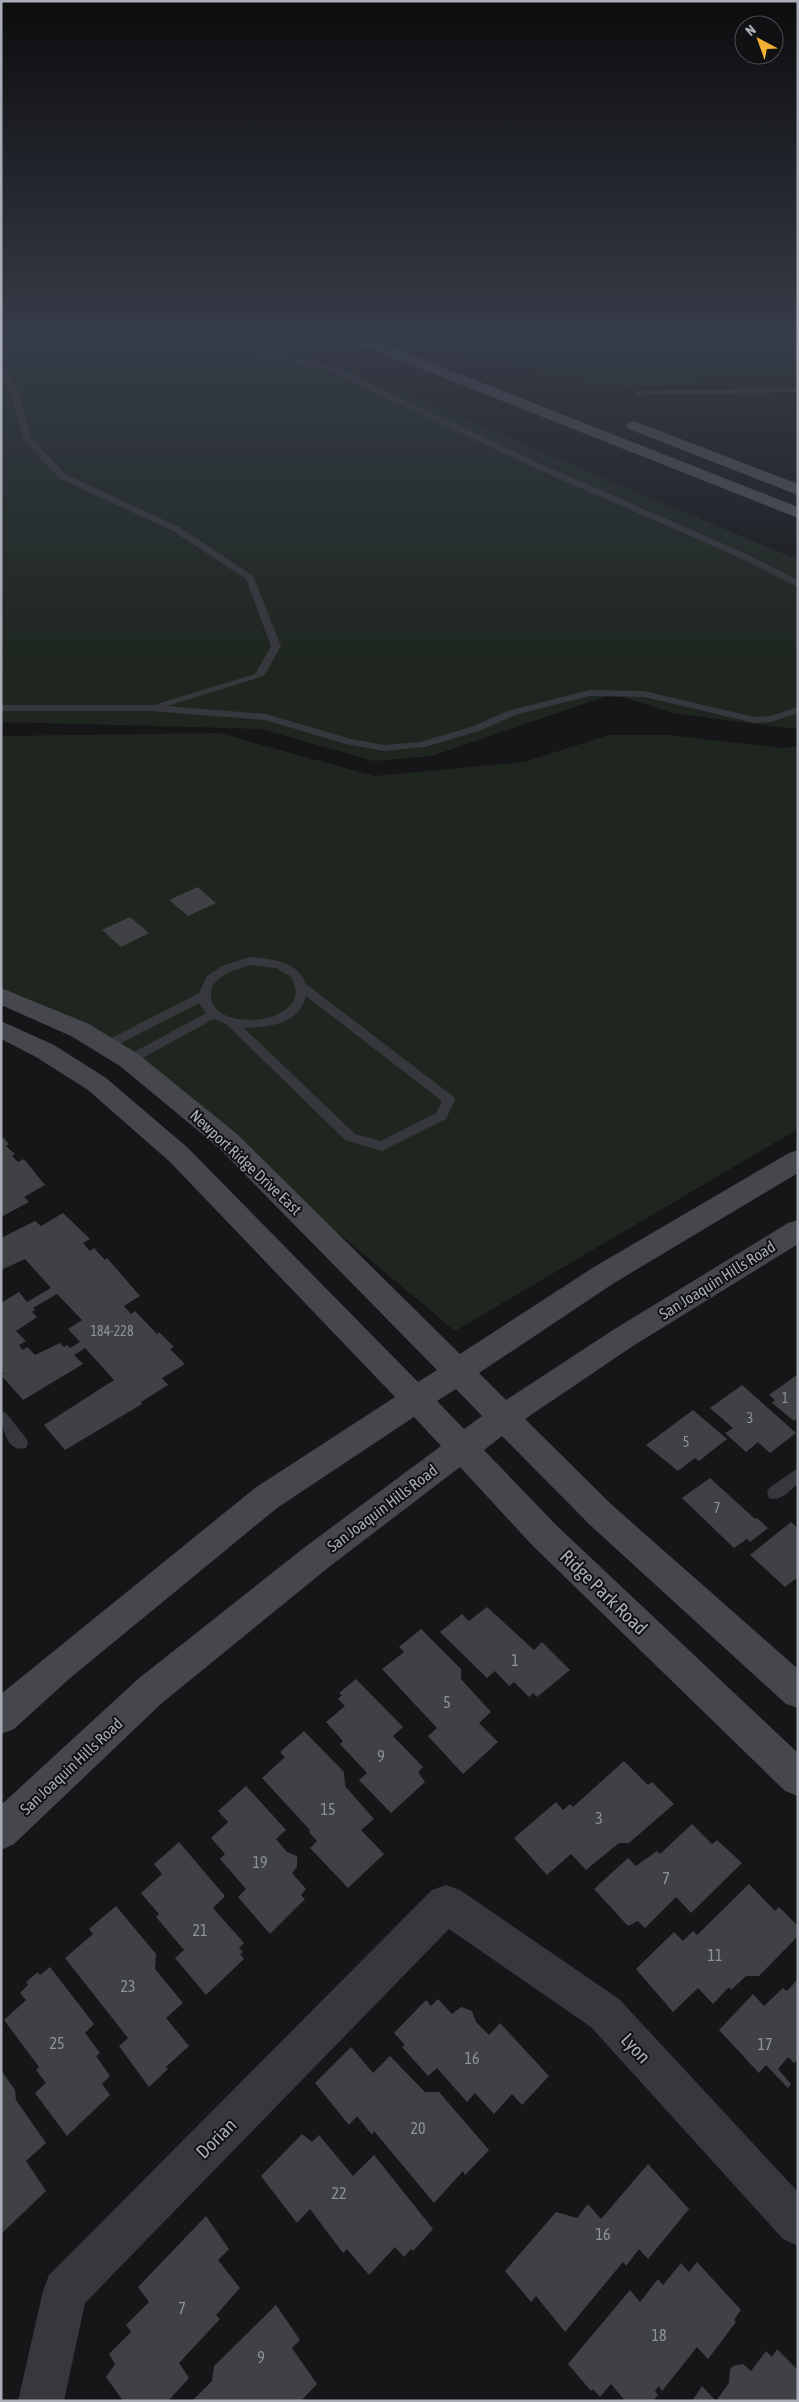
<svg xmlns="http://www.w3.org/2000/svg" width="799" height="2402" font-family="'Asap Condensed',sans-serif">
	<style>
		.green { fill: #1e261f }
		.building { fill: #404145; fill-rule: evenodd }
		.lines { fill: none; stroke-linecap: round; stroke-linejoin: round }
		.lane { fill: #37383d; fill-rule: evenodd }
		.street { fill: #37383d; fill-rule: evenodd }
		.secondary { fill: #45474d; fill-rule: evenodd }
		.primary { fill: #53555c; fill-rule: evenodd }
		.labels { text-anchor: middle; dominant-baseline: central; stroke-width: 4; stroke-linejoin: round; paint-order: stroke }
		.number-label { font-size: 14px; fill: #8e929b }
		.street-label { font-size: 16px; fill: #a8adb8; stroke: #111113 }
		.near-number-label { font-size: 16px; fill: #8e929b }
		.near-street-label { font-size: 19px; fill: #a8adb8; stroke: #111113 }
	</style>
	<rect width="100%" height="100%" fill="#161618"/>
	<!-- green -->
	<path class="green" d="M 399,334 L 798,334 L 798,374 L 616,389 L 424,345 Z
		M 1,338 L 201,343 L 285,350 L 354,372 L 798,560 L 798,727 L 793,729 L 673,713 L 613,694 L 432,756 L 374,761 L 261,729 L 1,722 Z
		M 219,733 L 374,776 L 524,762 L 609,735 L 668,735 L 782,748 L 798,746 L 798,1129 L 455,1331 L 107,1039 L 1,993 L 1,736 Z"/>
	<!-- building -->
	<path class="building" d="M 198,887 L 216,903 L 188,916 L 169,900 Z
		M 130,917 L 149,933 L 121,947 L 102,930 Z
		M 4,1138 L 9,1144 L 6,1146 L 15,1154 L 12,1156 L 18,1162 L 24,1159 L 45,1185 L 24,1197 L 29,1202 L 1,1217 L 1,1139 Z
		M 63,1213 L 90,1239 L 83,1243 L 90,1251 L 94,1248 L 105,1260 L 107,1258 L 140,1296 L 124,1306 L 131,1314 L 135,1311 L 157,1334 L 159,1332 L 174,1347 L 170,1349 L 185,1364 L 162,1378 L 168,1385 L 141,1402 L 142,1404 L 65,1450 L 44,1425 L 114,1380 L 85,1348 L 74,1355 L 83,1364 L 23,1400 L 1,1375 L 4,1374 L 1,1370 L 1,1303 L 19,1292 L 27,1302 L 51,1288 L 25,1259 L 1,1270 L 1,1238 L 35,1221 L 41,1226 ZM 57,1294 L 82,1320 L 68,1329 L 80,1342 L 70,1348 L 67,1345 L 64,1347 L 60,1343 L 35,1355 L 27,1347 L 23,1350 L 19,1345 L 26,1341 L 16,1331 L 37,1317 L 32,1312 L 35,1310 L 33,1308 Z
		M 798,1374 L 798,1418 L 794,1421 L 772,1403 L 775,1400 L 769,1395 Z
		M 742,1385 L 796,1433 L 770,1453 L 758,1442 L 746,1452 L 725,1433 L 733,1428 L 710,1408 Z
		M 693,1410 L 727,1439 L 699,1461 L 695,1458 L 678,1471 L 646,1445 Z
		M 710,1478 L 755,1519 L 757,1518 L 768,1528 L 750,1542 L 747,1539 L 734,1548 L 682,1498 Z
		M 791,1522 L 798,1528 L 798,1577 L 785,1587 L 750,1555 Z
		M 487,1607 L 534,1650 L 542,1642 L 570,1670 L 537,1697 L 533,1693 L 529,1697 L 514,1682 L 509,1686 L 495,1671 L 487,1678 L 440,1632 L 462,1614 L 469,1621 Z
		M 421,1629 L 461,1669 L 461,1679 L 491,1712 L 479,1723 L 498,1742 L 463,1774 L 428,1736 L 437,1728 L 382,1669 L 404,1652 L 399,1647 Z
		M 356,1679 L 403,1727 L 393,1736 L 423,1767 L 418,1772 L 425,1782 L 391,1813 L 359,1780 L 367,1773 L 340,1744 L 343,1741 L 326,1722 L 345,1706 L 338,1699 L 342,1695 L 339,1693 Z
		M 304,1731 L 344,1772 L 345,1786 L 374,1819 L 361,1830 L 384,1854 L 348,1888 L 310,1848 L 317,1841 L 309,1832 L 310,1830 L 262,1778 L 285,1757 L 280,1752 Z
		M 624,1761 L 648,1785 L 652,1782 L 674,1804 L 629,1843 L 619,1843 L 586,1870 L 571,1854 L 547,1875 L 514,1838 L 556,1802 L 563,1810 L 570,1804 L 573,1807 Z
		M 246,1786 L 286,1830 L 276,1839 L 287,1852 L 297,1856 L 297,1867 L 292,1873 L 306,1889 L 301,1895 L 305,1899 L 270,1934 L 238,1897 L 246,1889 L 220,1859 L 225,1854 L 211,1838 L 228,1822 L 218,1811 Z
		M 692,1824 L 712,1844 L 717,1840 L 742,1863 L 691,1913 L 676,1897 L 645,1928 L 638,1921 L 628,1926 L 594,1889 L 628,1858 L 636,1866 L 657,1851 L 660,1854 Z
		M 179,1842 L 225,1896 L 213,1908 L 244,1943 L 239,1948 L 243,1952 L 240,1954 L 244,1959 L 206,1995 L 175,1958 L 184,1950 L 156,1917 L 159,1914 L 141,1893 L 162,1874 L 154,1864 Z
		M 749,1884 L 775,1911 L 779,1907 L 798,1926 L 798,1936 L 759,1976 L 746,1976 L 731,1990 L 729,1987 L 713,2004 L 698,1988 L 673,2012 L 636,1969 L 674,1932 L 683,1941 L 693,1931 L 697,1935 Z
		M 116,1906 L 156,1954 L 155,1969 L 183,2003 L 166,2018 L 189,2046 L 166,2067 L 168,2069 L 149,2087 L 119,2046 L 128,2038 L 65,1958 L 93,1934 L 89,1929 Z
		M 50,1967 L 94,2024 L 85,2033 L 100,2053 L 96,2056 L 110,2076 L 102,2084 L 110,2095 L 67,2136 L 35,2093 L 46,2083 L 36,2070 L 39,2067 L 4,2020 L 26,2000 L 20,1993 L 28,1985 L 26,1982 L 38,1972 L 40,1975 Z
		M 798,1979 L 798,2060 L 794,2063 L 788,2057 L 778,2069 L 791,2084 L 788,2088 L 766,2065 L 759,2073 L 719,2030 L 753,1994 L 764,2006 L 783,1988 L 787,1991 Z
		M 438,1999 L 452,2014 L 461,2007 L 472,2011 L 476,2022 L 489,2035 L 500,2023 L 549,2076 L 522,2105 L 512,2094 L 494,2114 L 475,2093 L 467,2102 L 437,2068 L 428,2076 L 402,2047 L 405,2045 L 394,2033 L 426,2000 L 431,2006 Z
		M 351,2047 L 373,2073 L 390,2056 L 425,2092 L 439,2092 L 489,2150 L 465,2175 L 463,2171 L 434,2203 L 374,2131 L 372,2135 L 357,2116 L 349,2125 L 315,2083 Z
		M 1,2070 L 15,2090 L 16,2100 L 46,2143 L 26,2161 L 46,2191 L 1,2234 Z
		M 302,2134 L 312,2142 L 319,2135 L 353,2176 L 374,2155 L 433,2229 L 413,2251 L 411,2249 L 404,2257 L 395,2247 L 369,2275 L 347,2249 L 343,2253 L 310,2209 L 297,2223 L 261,2176 Z
		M 648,2164 L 689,2209 L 648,2259 L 639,2249 L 626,2266 L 623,2262 L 565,2332 L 536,2296 L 531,2302 L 505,2271 L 556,2212 L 577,2218 L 588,2204 L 601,2219 Z
		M 206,2216 L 229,2249 L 218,2260 L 240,2288 L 216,2315 L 220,2319 L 179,2363 L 189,2378 L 168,2401 L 123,2401 L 106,2377 L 115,2364 L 109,2354 L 131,2332 L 126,2325 L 149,2302 L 138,2287 Z
		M 697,2262 L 741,2310 L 734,2320 L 736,2322 L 708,2359 L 697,2347 L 662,2391 L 659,2386 L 655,2391 L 658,2395 L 653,2401 L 625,2401 L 611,2384 L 600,2397 L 593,2389 L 591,2391 L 568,2364 L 630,2290 L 640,2302 L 658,2279 L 663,2285 L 681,2263 L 689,2272 Z
		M 276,2305 L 300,2340 L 292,2348 L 317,2384 L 301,2401 L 192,2401 L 212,2381 L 214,2366 Z
		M 777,2349 L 798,2370 L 798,2401 L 692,2401 L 702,2386 L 716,2401 L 729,2383 L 730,2370 L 733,2366 L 743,2364 L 751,2371 L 766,2351 L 772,2357 Z"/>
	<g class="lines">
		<!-- lane -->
		<path class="lane" d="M 1,344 L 175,344 L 242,347 L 334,367 L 543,465 L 742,552 L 798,580 L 798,587 L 736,556 L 537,469 L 329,371 L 242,351 L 175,348 L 1,348 Z
			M 1,365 L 5,367 L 18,392 L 32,439 L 65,474 L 179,527 L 253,576 L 281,646 L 264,676 L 167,706 L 266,714 L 351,739 L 384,745 L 420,742 L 474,726 L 507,711 L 590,690 L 644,691 L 755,717 L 770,716 L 798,707 L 798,713 L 771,722 L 755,723 L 644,697 L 590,696 L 515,715 L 482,730 L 425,747 L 384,751 L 346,744 L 265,720 L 151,711 L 1,711 L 1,705 L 154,705 L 255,674 L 271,646 L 246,579 L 173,531 L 59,478 L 24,440 L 10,392 L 1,374 Z
			M 798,388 L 798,392 L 638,395 L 634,393 L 638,391 Z
			M 249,957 C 271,959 297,960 306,984 L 454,1097 L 455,1100 L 446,1119 L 382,1151 L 345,1140 L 226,1024 L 214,1019 L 133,1063 L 125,1063 L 123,1060 L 125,1057 L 206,1013 L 199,1003 L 110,1049 L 106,1050 L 100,1046 L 102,1043 L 199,993 L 207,976 L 222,966 ZM 250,965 L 276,968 L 291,977 C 319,1023 213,1036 211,996 C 210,977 234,970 250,965 ZM 306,996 L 442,1101 L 436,1113 L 381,1141 L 355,1134 L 244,1028 C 268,1027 299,1025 306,996 Z
			M 1,1411 L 6,1413 L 26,1438 L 28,1443 L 26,1448 C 6,1454 1,1424 1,1411 Z
			M 798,1468 L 798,1484 C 789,1491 781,1502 769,1498 L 767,1493 L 769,1488 Z"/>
		<!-- street -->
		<path class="street" d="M 446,1885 L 460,1890 L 619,1999 L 798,2192 L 798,2246 L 783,2239 L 591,2027 L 449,1929 L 85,2303 L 64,2401 L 18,2401 L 43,2291 L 49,2275 L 432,1890 Z"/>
		<!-- secondary -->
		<path class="secondary" d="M 1,988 L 89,1024 L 138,1054 L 237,1134 L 460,1354 L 594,1267 L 789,1153 L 798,1150 L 798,1173 L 614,1283 L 479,1373 L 506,1400 L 613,1330 L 788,1223 L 798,1220 L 798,1244 L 633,1346 L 525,1419 L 612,1505 L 798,1669 L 798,1708 L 786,1704 L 590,1525 L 502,1436 L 484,1450 L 556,1525 L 798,1753 L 798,1796 L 785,1791 L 532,1545 L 460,1467 L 329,1567 L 162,1703 L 14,1844 L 1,1850 L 1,1805 L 138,1679 L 305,1547 L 441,1446 L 414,1417 L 277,1508 L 69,1679 L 14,1729 L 1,1734 L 1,1694 L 255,1488 L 395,1397 L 170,1162 L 88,1090 L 36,1057 L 1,1039 L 1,1021 L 54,1045 L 106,1078 L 188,1148 L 418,1382 L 437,1370 L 219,1148 L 120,1066 L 71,1036 L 1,1005 ZM 456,1389 L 482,1416 L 464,1429 L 437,1401 Z"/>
		<!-- primary -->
		<path class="primary" d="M 339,334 L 358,334 L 798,507 L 798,518 L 341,337 Z
			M 634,421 L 798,484 L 798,495 L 629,429 L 626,426 L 629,423 Z"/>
	</g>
	<!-- sky -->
	<linearGradient id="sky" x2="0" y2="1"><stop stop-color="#0c0c0d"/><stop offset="0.5" stop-color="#363c48"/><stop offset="1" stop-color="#363c48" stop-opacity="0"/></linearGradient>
	<rect width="799" height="670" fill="url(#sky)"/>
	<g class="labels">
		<!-- number labels -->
		<g class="number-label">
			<text x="112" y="1331">184-228</text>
			<text x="785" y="1398">1</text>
			<text x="750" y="1418">3</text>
			<text x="686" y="1442">5</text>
			<text x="717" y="1508">7</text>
		</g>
		<!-- street labels -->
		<g class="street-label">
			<text transform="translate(246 1162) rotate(43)">Newport Ridge Drive East</text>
			<text transform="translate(717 1280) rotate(-32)">San Joaquin Hills Road</text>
			<text transform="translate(382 1508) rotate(-37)">San Joaquin Hills Road</text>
			<text transform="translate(71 1766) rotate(-43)">San Joaquin Hills Road</text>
		</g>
		<!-- near-number labels -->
		<g class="near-number-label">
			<text x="515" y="1660">1</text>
			<text x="447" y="1702">5</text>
			<text x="381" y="1756">9</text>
			<text x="328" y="1809">15</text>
			<text x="599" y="1818">3</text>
			<text x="260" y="1862">19</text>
			<text x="666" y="1878">7</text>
			<text x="200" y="1930">21</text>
			<text x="715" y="1955">11</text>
			<text x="128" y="1986">23</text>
			<text x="57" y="2043">25</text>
			<text x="765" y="2044">17</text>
			<text x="472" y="2058">16</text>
			<text x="418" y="2128">20</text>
			<text x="339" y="2193">22</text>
			<text x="603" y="2234">16</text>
			<text x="182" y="2308">7</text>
			<text x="659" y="2335">18</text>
			<text x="261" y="2357">9</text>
		</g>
		<!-- near-street labels -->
		<g class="near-street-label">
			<text transform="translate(604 1592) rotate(44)">Ridge Park Road</text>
			<text transform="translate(636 2048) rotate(47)">Lyon</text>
			<text transform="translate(216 2138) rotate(-45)">Dorian</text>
		</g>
	</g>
	<!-- border -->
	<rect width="799" height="2402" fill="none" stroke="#a8adb8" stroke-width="5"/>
	<!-- north arrow -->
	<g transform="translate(759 40) rotate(319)"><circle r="24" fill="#111113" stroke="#4d4f55"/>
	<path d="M0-4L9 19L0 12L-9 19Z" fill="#f2b134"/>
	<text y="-8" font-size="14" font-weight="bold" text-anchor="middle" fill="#a8adb8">N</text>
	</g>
</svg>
